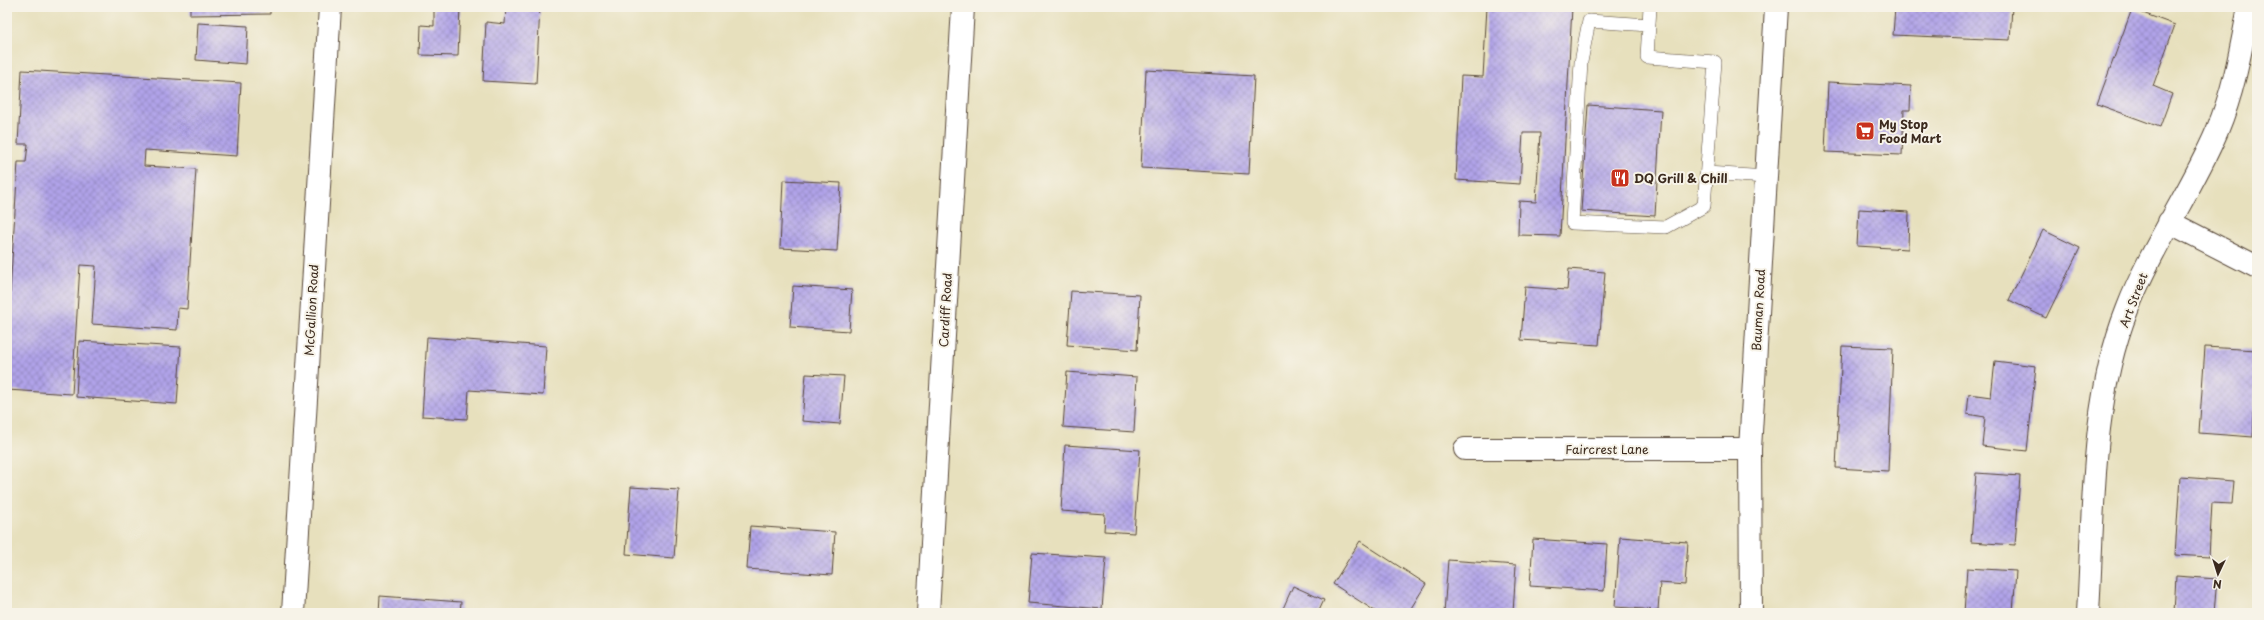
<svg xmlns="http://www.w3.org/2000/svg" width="2264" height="620" font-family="'Playpen Sans',sans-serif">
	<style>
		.building { fill: url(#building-cross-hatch) }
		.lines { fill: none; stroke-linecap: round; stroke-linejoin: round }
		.lane-casing { stroke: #554536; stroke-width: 14 }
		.street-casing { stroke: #554536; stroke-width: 24 }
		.secondary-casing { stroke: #554536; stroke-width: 24 }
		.lane { stroke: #fff; stroke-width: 13 }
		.street { stroke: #fff; stroke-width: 22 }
		.secondary { stroke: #fff; stroke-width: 22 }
		.labels { text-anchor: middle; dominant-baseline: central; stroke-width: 4; stroke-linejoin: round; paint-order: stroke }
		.poi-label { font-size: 12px; font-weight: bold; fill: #3b2a1e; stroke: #f7f3e8; text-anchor: start }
		.street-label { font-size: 12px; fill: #3b2a1e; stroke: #f7f3e8 }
	</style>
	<defs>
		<pattern id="building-cross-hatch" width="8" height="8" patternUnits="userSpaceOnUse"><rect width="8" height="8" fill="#b0a3e9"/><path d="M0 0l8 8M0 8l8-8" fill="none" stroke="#9085bc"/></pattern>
	</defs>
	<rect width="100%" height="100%" fill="#f7f3e8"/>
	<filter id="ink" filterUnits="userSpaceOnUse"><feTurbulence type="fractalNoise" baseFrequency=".025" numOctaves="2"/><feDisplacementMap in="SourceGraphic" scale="8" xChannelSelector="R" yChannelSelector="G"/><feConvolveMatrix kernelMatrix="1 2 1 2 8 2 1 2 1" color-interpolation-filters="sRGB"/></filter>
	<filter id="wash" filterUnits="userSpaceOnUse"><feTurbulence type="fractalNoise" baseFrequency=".012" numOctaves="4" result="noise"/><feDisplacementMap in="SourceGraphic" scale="16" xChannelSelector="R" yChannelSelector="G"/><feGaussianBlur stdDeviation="0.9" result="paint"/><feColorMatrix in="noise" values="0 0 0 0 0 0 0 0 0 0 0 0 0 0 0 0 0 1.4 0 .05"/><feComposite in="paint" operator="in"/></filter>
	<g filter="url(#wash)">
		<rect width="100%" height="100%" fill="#e7e0bd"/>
		<g id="blocks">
			<!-- building -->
			<path class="building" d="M 190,7 L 270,7 L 270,14 L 190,15 Z
				M 434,7 L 460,7 L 458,56 L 420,55 L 421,25 L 434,26 Z
				M 506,7 L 540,7 L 536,84 L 483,81 L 486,22 L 505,24 Z
				M 1487,7 L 1572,7 L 1560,236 L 1518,235 L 1519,201 L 1536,202 L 1540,133 L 1523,133 L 1520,184 L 1456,180 L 1461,76 L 1483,77 Z
				M 1895,7 L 2012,7 L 2010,40 L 1893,35 Z
				M 2132,9 L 2175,25 L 2153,86 L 2172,94 L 2160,127 L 2097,104 Z
				M 7,18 L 10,18 L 8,50 L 7,50 Z
				M 198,23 L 248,26 L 246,64 L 196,60 Z
				M 22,70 L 241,83 L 237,156 L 145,150 L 144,166 L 196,169 L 187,309 L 178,308 L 177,330 L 92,324 L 96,266 L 80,265 L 72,394 L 7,390 L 7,343 L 18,162 L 26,162 L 28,144 L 18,144 Z
				M 1146,70 L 1254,76 L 1249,174 L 1141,168 Z
				M 1828,82 L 1911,86 L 1910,110 L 1904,110 L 1902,155 L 1825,152 Z
				M 1588,105 L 1661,110 L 1655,216 L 1581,211 Z
				M 783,180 L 841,183 L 837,251 L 780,248 Z
				M 1859,209 L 1909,212 L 1908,249 L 1857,246 Z
				M 2043,230 L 2080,248 L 2046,318 L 2009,300 Z
				M 1569,269 L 1605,272 L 1599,345 L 1521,340 L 1525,287 L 1567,290 Z
				M 793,286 L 852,290 L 849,331 L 790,327 Z
				M 1071,291 L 1140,295 L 1137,350 L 1067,345 Z
				M 427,337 L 546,346 L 543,395 L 469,390 L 467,419 L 422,416 Z
				M 79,341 L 181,347 L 177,404 L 76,397 Z
				M 1842,346 L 1893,348 L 1888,471 L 1836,468 Z
				M 2205,347 L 2257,350 L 2253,437 L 2199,433 Z
				M 1995,361 L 2036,366 L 2027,451 L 1982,446 L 1985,417 L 1967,414 L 1969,394 L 1991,397 Z
				M 1067,372 L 1137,377 L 1134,432 L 1063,427 Z
				M 806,374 L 844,376 L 840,424 L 802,421 Z
				M 1065,445 L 1140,450 L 1134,533 L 1104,531 L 1105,514 L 1061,511 Z
				M 1976,473 L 2020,476 L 2015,545 L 1971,542 Z
				M 2180,477 L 2234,481 L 2232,504 L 2212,503 L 2209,557 L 2175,555 Z
				M 631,487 L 679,490 L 674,558 L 626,554 Z
				M 750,526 L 835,532 L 832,575 L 747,569 Z
				M 1620,537 L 1688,542 L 1685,585 L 1660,583 L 1658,610 L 1615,607 Z
				M 1533,539 L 1607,544 L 1604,591 L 1530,586 Z
				M 1360,541 L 1426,584 L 1408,613 L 1378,613 L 1333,584 Z
				M 1032,553 L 1106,558 L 1102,609 L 1028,603 Z
				M 1448,560 L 1516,565 L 1513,613 L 1444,613 Z
				M 1967,568 L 2016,571 L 2013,613 L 1964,613 Z
				M 2176,576 L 2217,579 L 2214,613 L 2174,613 Z
				M 1293,586 L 1324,600 L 1318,613 L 1281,613 Z
				M 380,596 L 461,602 L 460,613 L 379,613 Z"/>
		</g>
	</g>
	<g filter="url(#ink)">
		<use href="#blocks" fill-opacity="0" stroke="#554536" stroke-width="1"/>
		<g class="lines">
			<!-- lane casing -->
			<g class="lane-casing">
				<path id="lane" d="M 1649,25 L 1589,21 L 1581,62 L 1572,223 L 1666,227 L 1704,206 L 1715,62 L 1647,57 L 1650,7
					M 1707,173 L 1766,177"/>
			</g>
			<!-- street casing -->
			<g class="street-casing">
				<path id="street" d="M 2169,222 L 2257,267
					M 1465,449 L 1750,449
					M 293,613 L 330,7
					M 928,613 L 963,7
					M 2088,613 C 2094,514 2090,403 2127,310 C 2151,247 2191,192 2217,131 C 2234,91 2241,49 2249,7"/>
			</g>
			<!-- secondary casing -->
			<g class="secondary-casing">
				<path id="secondary" d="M 1751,613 L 1750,449 L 1776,7"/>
			</g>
			<!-- lane -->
			<use href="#lane" class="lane"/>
			<!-- street -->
			<use href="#street" class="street"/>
			<!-- secondary -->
			<use href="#secondary" class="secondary"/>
		</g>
	</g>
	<!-- icons -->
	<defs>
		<g id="supermarket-square" transform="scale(1)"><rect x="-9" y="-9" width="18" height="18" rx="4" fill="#c8321e" stroke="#f7f3e8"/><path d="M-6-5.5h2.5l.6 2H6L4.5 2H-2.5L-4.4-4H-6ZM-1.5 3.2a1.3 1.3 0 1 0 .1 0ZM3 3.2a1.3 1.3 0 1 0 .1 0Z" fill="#fff"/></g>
		<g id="restaurant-square" transform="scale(1)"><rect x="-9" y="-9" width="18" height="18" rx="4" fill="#c8321e" stroke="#f7f3e8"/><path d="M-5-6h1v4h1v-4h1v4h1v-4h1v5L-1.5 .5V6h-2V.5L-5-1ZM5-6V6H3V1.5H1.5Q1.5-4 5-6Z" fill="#fff"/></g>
	</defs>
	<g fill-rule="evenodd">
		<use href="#supermarket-square" x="1865" y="131"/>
		<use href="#restaurant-square" x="1620" y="178"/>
	</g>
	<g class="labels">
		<!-- poi labels -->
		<g class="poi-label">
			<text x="1879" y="124">My Stop<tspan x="1879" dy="14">Food Mart</tspan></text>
			<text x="1634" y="178">DQ Grill &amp; Chill</text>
		</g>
		<!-- street labels -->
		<g class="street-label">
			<text transform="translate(2133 300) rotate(-69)">Art Street</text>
			<text transform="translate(311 310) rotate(-87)">McGallion Road</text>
			<text transform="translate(945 310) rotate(-87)">Cardiff Road</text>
			<text transform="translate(1758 310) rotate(-87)">Bauman Road</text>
			<text x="1607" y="449">Faircrest Lane</text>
		</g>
	</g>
	<!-- margin -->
	<rect width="2264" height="620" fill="none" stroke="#f7f3e8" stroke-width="24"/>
	<!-- north arrow -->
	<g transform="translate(2218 574) rotate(184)" stroke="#f7f3e8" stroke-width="3" paint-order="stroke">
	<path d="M0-3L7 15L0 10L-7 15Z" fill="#3b2a1e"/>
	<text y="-6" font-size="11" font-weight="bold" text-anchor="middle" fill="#3b2a1e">N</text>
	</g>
</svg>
